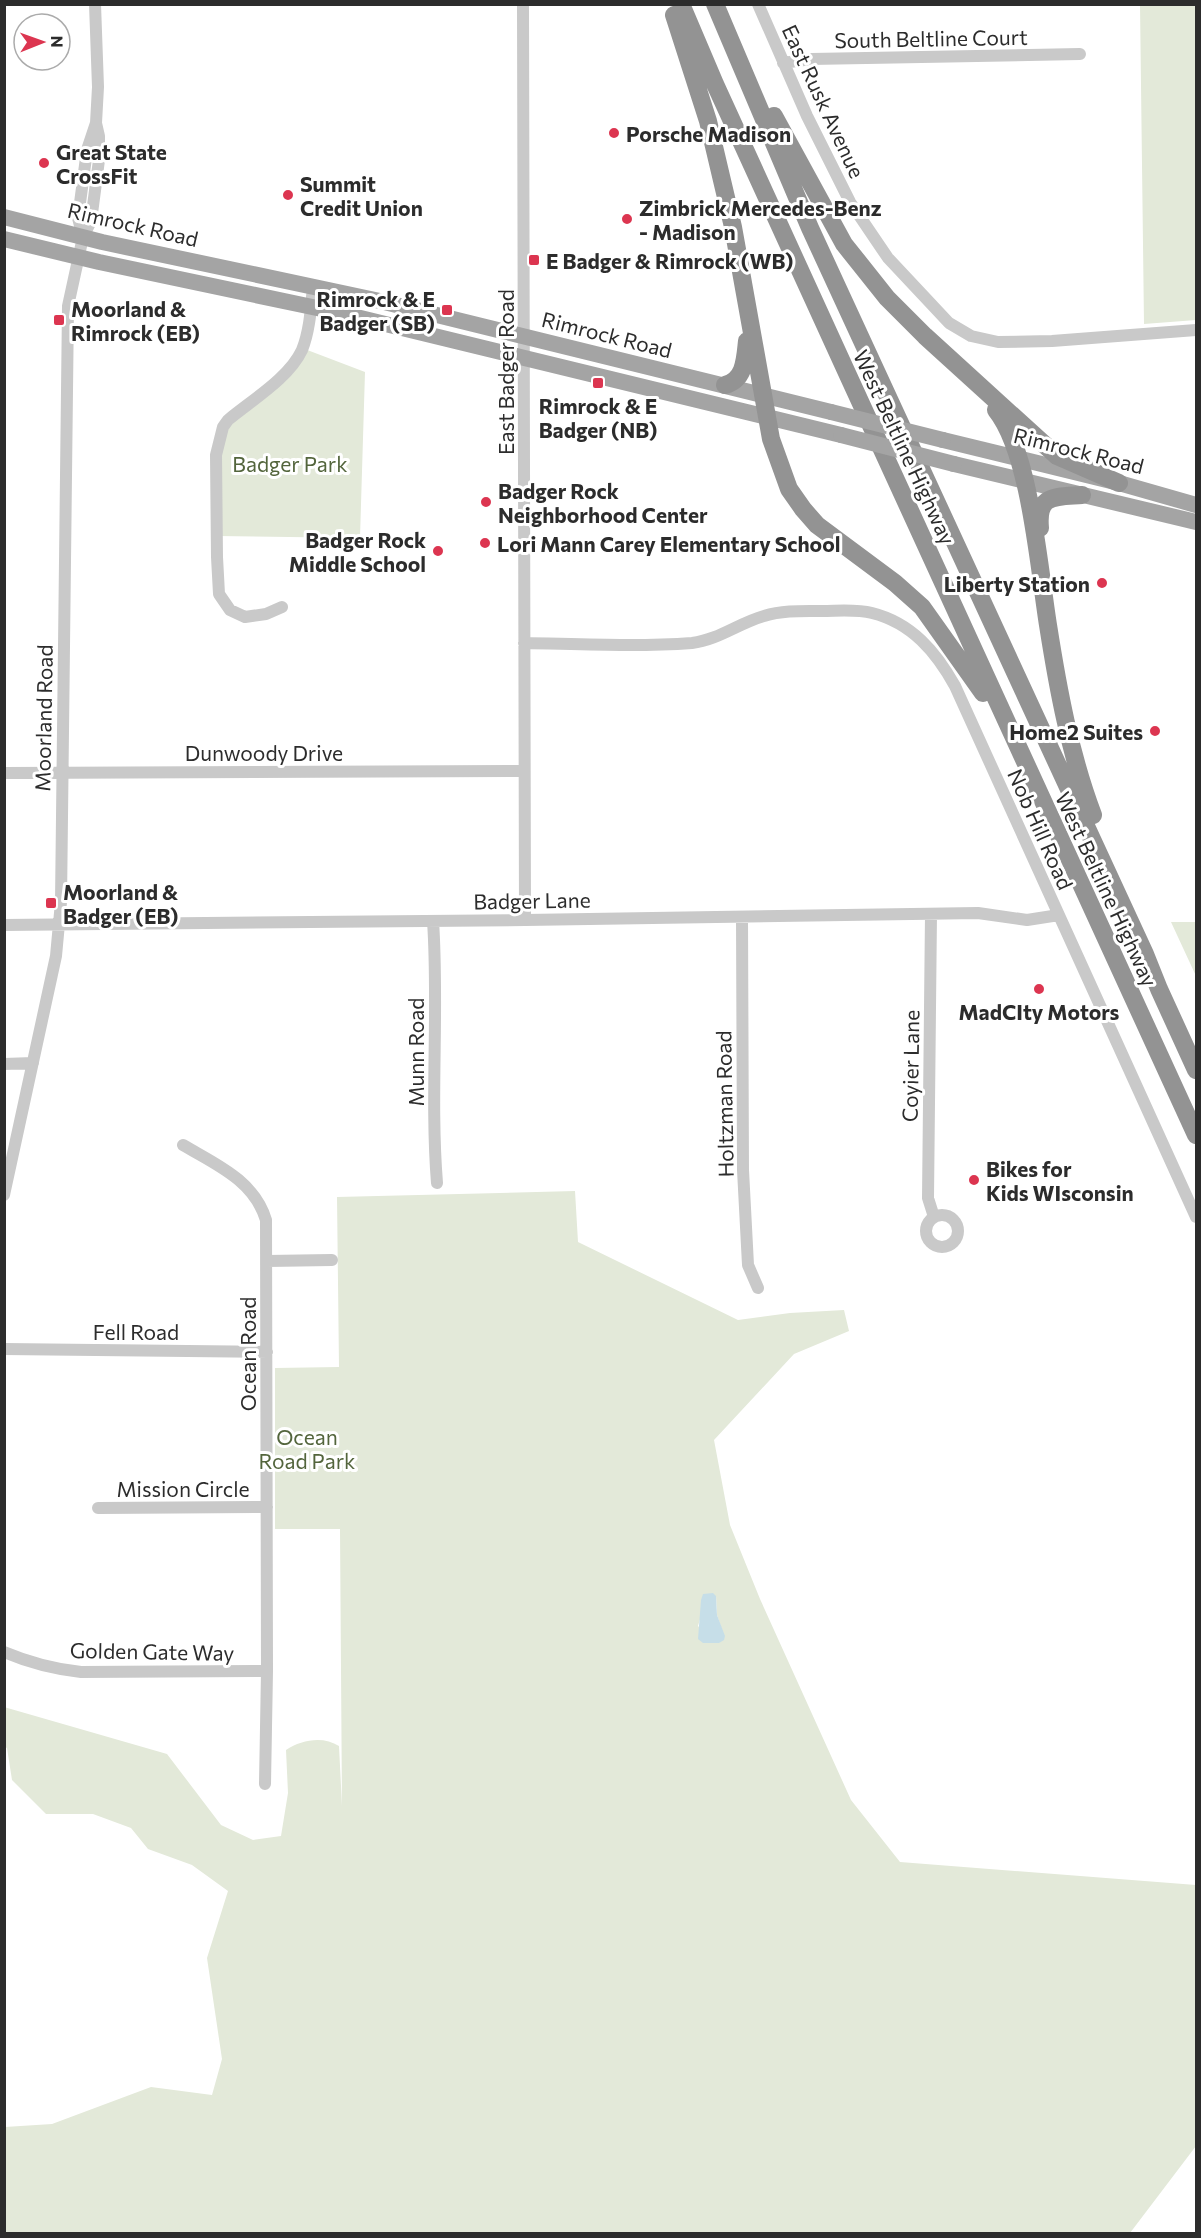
<svg xmlns="http://www.w3.org/2000/svg" width="1201" height="2238" font-family="Commissioner,sans-serif">
	<style>
		.green { fill: #e3e9d9; fill-rule: evenodd }
		.water { fill: #c6dee8 }
		.lines { fill: none; stroke-linecap: round; stroke-linejoin: round }
		.minor { stroke: #c9c9c9; stroke-width: 12 }
		.major { stroke: #a4a4a4; stroke-width: 16 }
		.highway { stroke: #939393; stroke-width: 18 }
		.major-bridge { stroke: #a4a4a4; stroke-width: 16 }
		.poi-dot { fill: #dc3550; stroke: #fff; stroke-width: 2 }
		.labels { text-anchor: middle; dominant-baseline: central; stroke-width: 6; stroke-linejoin: round; paint-order: stroke }
		.street-label { font-size: 21px; fill: #2c2c2c; stroke: #fff }
		.poi-label { font-size: 21px; font-weight: bold; fill: #2c2c2c; stroke: #fff; text-anchor: start }
		.park-label { font-size: 21px; fill: #53653c; stroke: #fff }
	</style>
	<rect width="100%" height="100%" fill="#fff"/>
	<!-- green -->
	<path class="green" d="M 1140,5 L 1196,5 L 1196,320 L 1144,324 Z
		M 302,348 L 365,372 L 360,538 L 216,536 L 223,427 L 258,395 Z
		M 1171,922 L 1196,922 L 1196,976 Z
		M 575,1191 L 578,1242 L 738,1320 L 790,1313 L 844,1310 L 849,1331 L 794,1354 L 714,1440 L 730,1525 L 760,1599 L 851,1800 L 900,1862 L 1196,1885 L 1196,2146 L 1130,2233 L 5,2233 L 5,2127 L 52,2124 L 151,2087 L 212,2095 L 222,2059 L 207,1958 L 228,1891 L 192,1865 L 148,1849 L 131,1828 L 93,1814 L 46,1814 L 12,1780 L 7,1748 L 5,1747 L 4,1707 L 167,1754 L 221,1825 L 253,1840 L 281,1836 L 288,1793 L 286,1750 C 302,1739 324,1736 339,1746 L 342,1806 L 340,1529 L 275,1529 L 275,1368 L 339,1367 L 337,1197 ZM 716,1596 L 717,1615 L 723,1633 L 719,1643 L 712,1641 L 698,1626 L 701,1616 L 701,1600 Z"/>
	<!-- water -->
	<path class="water" d="M 713,1593 L 716,1596 L 717,1615 L 725,1636 L 724,1640 L 719,1643 L 703,1643 L 698,1639 L 701,1600 L 703,1594 Z"/>
	<g class="lines">
		<!-- minor -->
		<path class="minor" d="M 523,4 L 525,920
			M 758,4 L 807,116 L 850,202 L 888,258 L 949,323 L 971,336 L 998,342 L 1052,341 L 1196,330
			M 783,63 L 811,59 L 1080,54
			M 83,237 L 78,218 L 87,150 L 96,123
			M 282,607 L 266,614 L 245,617 L 230,610 L 219,594 L 217,557 L 216,455 L 223,427 L 228,420 C 252,400 289,378 302,350 C 310,330 311,307 313,286
			M 524,643 C 579,644 636,647 692,643 C 718,640 739,623 764,616 C 783,610 803,611 822,611 C 838,611 856,609 872,613 C 912,623 936,652 955,686 L 1196,1217
			M 4,773 L 524,771
			M 931,914 L 928,1198 L 934,1217
			M 742,917 L 743,1170 L 748,1265 L 758,1288
			M 433,921 C 439,1008 430,1096 437,1183
			M 4,925 L 525,920 L 978,913 L 1027,920 L 1059,915
			M 4,1064 L 33,1063
			M 183,1145 C 215,1164 254,1180 266,1220 L 267,1671 L 265,1784
			M 4,1195 L 56,956 L 61,902 L 68,306 L 83,237 L 91,221 L 99,160 L 99,136 L 96,123 L 98,87 L 95,4
			M926 1231a16 16 0 1 1 32 0a16 16 0 1 1-32 0Z
			M 267,1261 L 332,1260
			M 4,1349 L 267,1352
			M 98,1508 L 267,1507
			M 4,1652 C 30,1663 53,1669 81,1672 L 267,1671"/>
		<!-- major -->
		<path class="major" d="M 4,217 L 102,242 L 380,301 L 831,412
			M 4,239 L 99,262 L 336,312 L 841,435
			M 943,440 L 1119,483 L 1196,505
			M 954,464 L 1196,522"/>
		<!-- highway -->
		<path class="highway" d="M 681,4 L 715,84 L 847,373 L 1196,1135
			M 715,4 L 810,228 L 1145,954 L 1159,989 L 1196,1070
			M 674,15 L 708,121 L 733,227 L 771,439 L 789,489 L 803,509 L 817,525 L 895,583 L 922,607 L 983,693
			M 774,116 L 844,244 L 887,298 L 925,336 L 1057,456 L 1119,483
			M 725,385 C 745,380 745,359 747,341
			M 996,410 C 1030,452 1039,569 1048,625 C 1058,689 1070,754 1093,815
			M 1040,528 C 1037,494 1054,497 1082,495"/>
		<!-- major-bridge -->
		<path class="major-bridge" d="M 831,412 L 943,440
			M 841,435 L 954,464"/>
	</g>
	<!-- markers -->
	<g class="poi-dot">
		<circle cx="614" cy="133" r="6"/>
		<circle cx="44" cy="163" r="6"/>
		<circle cx="288" cy="195" r="6"/>
		<circle cx="627" cy="219" r="6"/>
		<rect x="528" y="254" width="12" height="12" rx="3"/>
		<rect x="441" y="304" width="12" height="12" rx="3"/>
		<rect x="53" y="314" width="12" height="12" rx="3"/>
		<rect x="592" y="377" width="12" height="12" rx="3"/>
		<circle cx="486" cy="502" r="6"/>
		<circle cx="485" cy="543" r="6"/>
		<circle cx="438" cy="551" r="6"/>
		<circle cx="1102" cy="583" r="6"/>
		<circle cx="1155" cy="731" r="6"/>
		<rect x="45" y="897" width="12" height="12" rx="3"/>
		<circle cx="1039" cy="989" r="6"/>
		<circle cx="974" cy="1180" r="6"/>
	</g>
	<g class="labels">
		<!-- street labels -->
		<g class="street-label">
			<text transform="translate(931 38) rotate(-1)">South Beltline Court</text>
			<text transform="translate(824 101) rotate(65)">East Rusk Avenue</text>
			<text transform="translate(133 224) rotate(13)">Rimrock Road</text>
			<text transform="translate(607 334) rotate(14)">Rimrock Road</text>
			<text transform="translate(505 372) rotate(-90)">East Badger Road</text>
			<text transform="translate(905 447) rotate(65)">West Beltline Highway</text>
			<text transform="translate(1079 450) rotate(14)">Rimrock Road</text>
			<text transform="translate(43 718) rotate(-89)">Moorland Road</text>
			<text x="264" y="752">Dunwoody Drive</text>
			<text transform="translate(1041 829) rotate(66)">Nob Hill Road</text>
			<text transform="translate(1107 889) rotate(65)">West Beltline Highway</text>
			<text transform="translate(532 900) rotate(-1)">Badger Lane</text>
			<text transform="translate(415 1052) rotate(-90)">Munn Road</text>
			<text transform="translate(910 1066) rotate(-89)">Coyier Lane</text>
			<text transform="translate(724 1104) rotate(-91)">Holtzman Road</text>
			<text x="136" y="1331">Fell Road</text>
			<text transform="translate(247 1354) rotate(-90)">Ocean Road</text>
			<text x="183" y="1488">Mission Circle</text>
			<text transform="translate(152 1651) rotate(1)">Golden Gate Way</text>
		</g>
		<!-- poi labels -->
		<g class="poi-label">
			<text x="626" y="133">Porsche Madison</text>
			<text x="56" y="151">Great State<tspan x="56" dy="24">CrossFit</tspan></text>
			<text x="300" y="183">Summit<tspan x="300" dy="24">Credit Union</tspan></text>
			<text x="639" y="207">Zimbrick Mercedes-Benz<tspan x="639" dy="24">- Madison</tspan></text>
			<text x="546" y="260">E Badger &amp; Rimrock (WB)</text>
			<text x="435" y="298" text-anchor="end">Rimrock &amp; E<tspan x="435" dy="24">Badger (SB)</tspan></text>
			<text x="71" y="308">Moorland &amp;<tspan x="71" dy="24">Rimrock (EB)</tspan></text>
			<text x="598" y="405" text-anchor="middle">Rimrock &amp; E<tspan x="598" dy="24">Badger (NB)</tspan></text>
			<text x="498" y="490">Badger Rock<tspan x="498" dy="24">Neighborhood Center</tspan></text>
			<text x="426" y="539" text-anchor="end">Badger Rock<tspan x="426" dy="24">Middle School</tspan></text>
			<text x="497" y="543">Lori Mann Carey Elementary School</text>
			<text x="1090" y="583" text-anchor="end">Liberty Station</text>
			<text x="1143" y="731" text-anchor="end">Home2 Suites</text>
			<text x="63" y="891">Moorland &amp;<tspan x="63" dy="24">Badger (EB)</tspan></text>
			<text x="1039" y="1011" text-anchor="middle">MadCIty Motors</text>
			<text x="986" y="1168">Bikes for<tspan x="986" dy="24">Kids WIsconsin</tspan></text>
		</g>
		<!-- park labels -->
		<g class="park-label">
			<text x="290" y="463">Badger Park</text>
			<text x="307" y="1436">Ocean<tspan x="307" dy="24">Road Park</tspan></text>
		</g>
	</g>
	<!-- border -->
	<rect width="1201" height="2238" fill="none" stroke="#2c2c2c" stroke-width="12"/>
	<!-- north arrow -->
	<g transform="translate(42 42) rotate(89)"><circle r="28" fill="#ffffff" stroke="#ababab" stroke-width="1.5"/>
	<path d="M0-4.5L10 22L0 15L-10 22Z" fill="#dc3550"/>
	<text y="-9" font-size="16" font-weight="bold" text-anchor="middle" fill="#2c2c2c">N</text>
	</g>
</svg>
